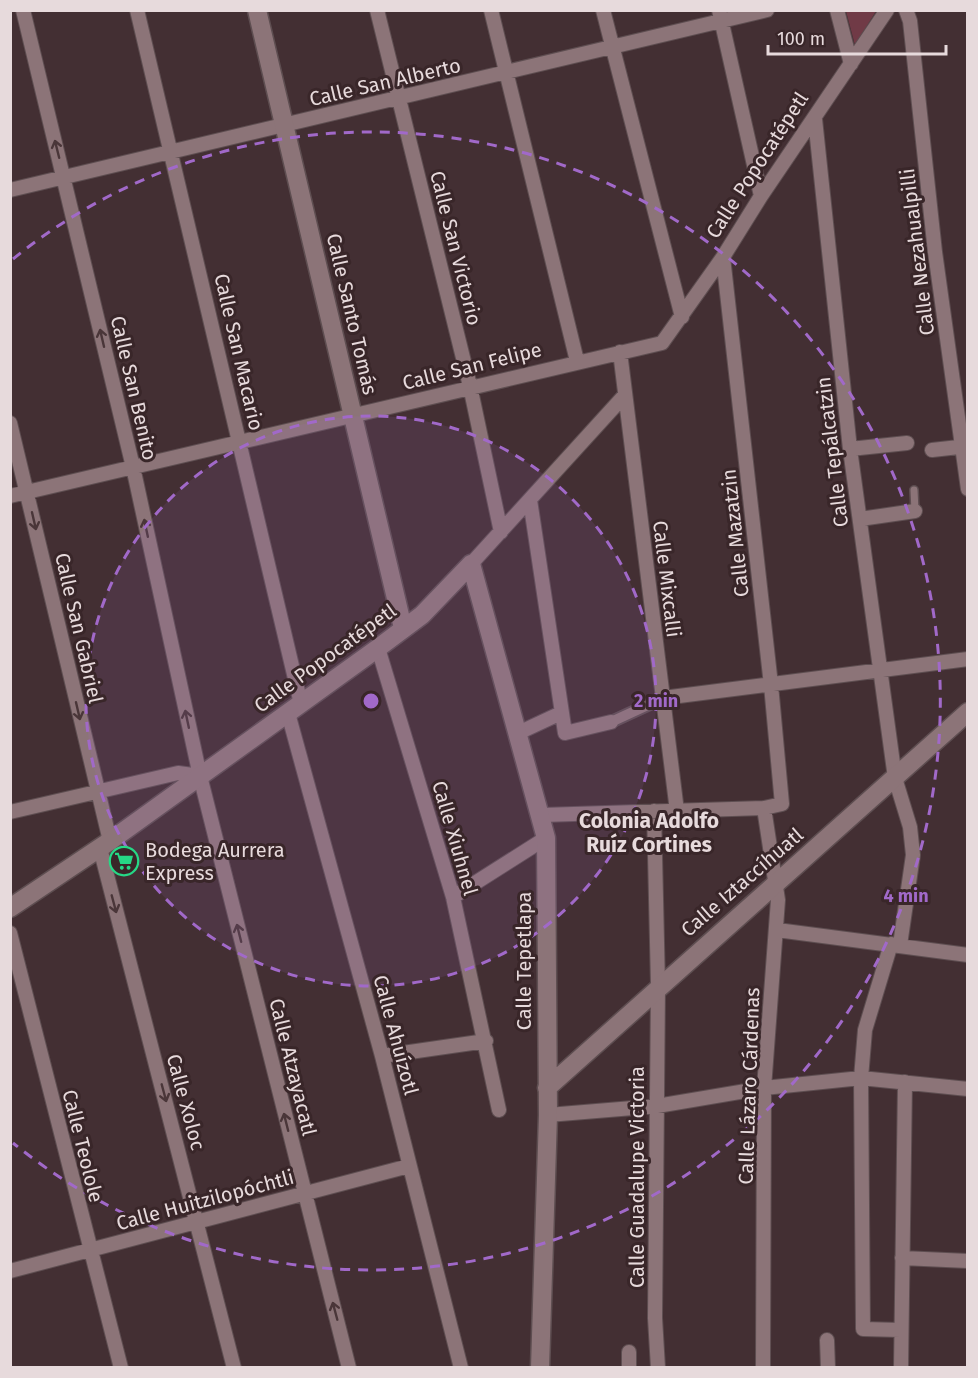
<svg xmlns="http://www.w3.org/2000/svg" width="978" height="1378" font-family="'Fira Sans',sans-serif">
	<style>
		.green { fill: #703a46 }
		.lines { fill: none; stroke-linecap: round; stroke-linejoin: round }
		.service-casing { stroke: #5e4e51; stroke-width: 10 }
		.pedestrian-casing { stroke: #5e4e51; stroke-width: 14 }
		.minor-casing { stroke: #5e4e51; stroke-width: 16 }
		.tertiary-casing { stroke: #5e4e51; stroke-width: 21 }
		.service { stroke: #8c7478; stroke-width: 7 }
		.pedestrian { stroke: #8c7478; stroke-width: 10 }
		.minor { stroke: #8c7478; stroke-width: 14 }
		.tertiary { stroke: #8c7478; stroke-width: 18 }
		.oneway { stroke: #4a3639 }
		.ring { fill: none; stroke: #a169c9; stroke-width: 3; stroke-dasharray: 10 8 }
		.labels { text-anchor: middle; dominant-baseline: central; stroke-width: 6; stroke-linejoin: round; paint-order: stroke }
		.street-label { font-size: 20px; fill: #e7dadc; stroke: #392629 }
		.poi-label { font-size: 20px; fill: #e7dadc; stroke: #392629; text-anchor: start }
		.neighbourhood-label { font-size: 21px; font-weight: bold; fill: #e7dadc; stroke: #392629 }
		.centre { fill: #a169c9; stroke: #392629; stroke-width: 3 }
		.ring-label { font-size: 18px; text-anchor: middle; font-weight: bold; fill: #a169c9; stroke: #392629; stroke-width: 6; stroke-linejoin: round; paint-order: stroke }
	</style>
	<rect width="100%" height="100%" fill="#432f33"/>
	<!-- green -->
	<path class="green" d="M 846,11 L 876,11 L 855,45 Z"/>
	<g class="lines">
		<!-- service casing -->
		<g class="service-casing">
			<path id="service" d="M 914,490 L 915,511"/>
		</g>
		<!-- pedestrian casing -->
		<g class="pedestrian-casing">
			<path id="pedestrian" d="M 611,722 L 663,698"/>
		</g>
		<!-- minor casing -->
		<g class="minor-casing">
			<path id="minor" d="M 23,10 L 133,467 L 200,776 L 349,1368
				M 137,10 L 301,704
				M 377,10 L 470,386 L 501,532
				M 491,10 L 577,361
				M 603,10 L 682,317
				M 719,10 L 761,196
				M 837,10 L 851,64
				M 906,10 L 910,21 L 935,252 L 968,489
				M 815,119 L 850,449 L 895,778 L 910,827 L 913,855 L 900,945
				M 10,190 L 767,10
				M 620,352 L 677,811
				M 10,423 L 110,841
				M 850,449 L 907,443
				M 932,450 L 968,446
				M 10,496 L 662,343 L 723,257 L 761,196 L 887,10
				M 530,500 L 565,733 L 611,722
				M 860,519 L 915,511
				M 471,564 L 624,396
				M 378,648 L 453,897 L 499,1110
				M 663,698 L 968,659
				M 288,713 L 382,1056 L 461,1368
				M 516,734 L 561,713
				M 654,811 L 658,986 L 655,1318 L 658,1368
				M 10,812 L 178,773 L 200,776
				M 542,815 L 764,808 L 782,804 L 771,685 L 723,257
				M 100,848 L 234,1368
				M 453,897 L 546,838
				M 777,930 L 968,955
				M 10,933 L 121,1368
				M 891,944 L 865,1030 L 861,1078 L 863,1329 L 900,1330
				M 382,1056 L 486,1041
				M 548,1115 L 657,1106 L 764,1088 L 861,1078 L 968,1089
				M 902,1258 L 968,1261
				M 10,1271 L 409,1166
				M 827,1340 L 828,1368
				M 629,1368 L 629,1352
				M 763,1368 L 764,1088 L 778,900 L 764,808
				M 901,1368 L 905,1082"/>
		</g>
		<!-- tertiary casing -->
		<g class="tertiary-casing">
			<path id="tertiary" d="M 257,10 L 403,628
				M 471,564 L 546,838 L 548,1115 L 540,1368
				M 10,908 L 110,841 L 378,648 L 422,615 L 471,564
				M 547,1088 L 968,712"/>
		</g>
		<!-- service -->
		<use href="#service" class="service"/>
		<!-- pedestrian -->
		<use href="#pedestrian" class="pedestrian"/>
		<!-- minor -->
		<use href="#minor" class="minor"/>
		<!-- tertiary -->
		<use href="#tertiary" class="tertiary"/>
	</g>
	<!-- one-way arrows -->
	<defs><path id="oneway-shaft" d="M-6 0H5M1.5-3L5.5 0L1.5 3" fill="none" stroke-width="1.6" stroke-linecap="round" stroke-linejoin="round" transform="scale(1.5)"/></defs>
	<g class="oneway">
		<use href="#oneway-shaft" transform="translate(57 149) rotate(-104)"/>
		<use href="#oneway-shaft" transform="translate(102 338) rotate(-103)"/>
		<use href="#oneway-shaft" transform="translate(34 521) rotate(77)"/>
		<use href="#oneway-shaft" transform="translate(146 528) rotate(-102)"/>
		<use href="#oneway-shaft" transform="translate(78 711) rotate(77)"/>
		<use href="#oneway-shaft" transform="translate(187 719) rotate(-102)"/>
		<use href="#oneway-shaft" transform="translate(114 904) rotate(75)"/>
		<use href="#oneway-shaft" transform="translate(239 933) rotate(-104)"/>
		<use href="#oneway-shaft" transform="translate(164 1093) rotate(75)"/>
		<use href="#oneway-shaft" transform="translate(286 1122) rotate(-104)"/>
		<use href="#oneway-shaft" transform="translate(335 1311) rotate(-105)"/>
	</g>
	<!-- distance rings -->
	<circle cx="371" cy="701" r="285" fill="#a169c9" fill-opacity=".12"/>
	<g class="ring">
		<circle cx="371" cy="701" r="285"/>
		<path d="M13 259A569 569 0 1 1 13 1143"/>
	</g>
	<!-- icons -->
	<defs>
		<g id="supermarket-ring" transform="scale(1.5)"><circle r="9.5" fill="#392629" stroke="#26d886" stroke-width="1.5"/><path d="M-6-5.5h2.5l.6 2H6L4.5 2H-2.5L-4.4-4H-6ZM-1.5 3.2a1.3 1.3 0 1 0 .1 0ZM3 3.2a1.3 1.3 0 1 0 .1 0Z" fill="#26d886"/></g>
	</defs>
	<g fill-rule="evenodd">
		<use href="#supermarket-ring" x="124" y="861"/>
	</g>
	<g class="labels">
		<!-- street labels -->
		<g class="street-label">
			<text transform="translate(385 82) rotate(-13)">Calle San Alberto</text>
			<text transform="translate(757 165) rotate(-57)">Calle Popocatépetl</text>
			<text transform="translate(456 248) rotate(76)">Calle San Victorio</text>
			<text transform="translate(917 252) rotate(-97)">Calle Nezahualpilli</text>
			<text transform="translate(352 314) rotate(77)">Calle Santo Tomás</text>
			<text transform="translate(239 352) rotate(77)">Calle San Macario</text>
			<text transform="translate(472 366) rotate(-14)">Calle San Felipe</text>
			<text transform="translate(134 388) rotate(77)">Calle San Benito</text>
			<text transform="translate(832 452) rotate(-97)">Calle Tepálcatzin</text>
			<text transform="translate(735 533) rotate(-96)">Calle Mazatzin</text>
			<text transform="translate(667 579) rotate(83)">Calle Mixcalli</text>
			<text transform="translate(79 628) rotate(77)">Calle San Gabriel</text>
			<text transform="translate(325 658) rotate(-36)">Calle Popocatépetl</text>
			<text transform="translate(455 838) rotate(74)">Calle Xiuhnel</text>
			<text transform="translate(742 882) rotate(-41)">Calle Iztaccíhuatl</text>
			<text transform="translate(524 961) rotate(-90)">Calle Tepetlapa</text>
			<text transform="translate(396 1035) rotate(75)">Calle Ahuízotl</text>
			<text transform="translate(293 1067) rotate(76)">Calle Atzayacatl</text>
			<text transform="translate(749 1086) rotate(-88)">Calle Lázaro Cárdenas</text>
			<text transform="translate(186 1102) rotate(75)">Calle Xoloc</text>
			<text transform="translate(83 1146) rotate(76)">Calle Teolole</text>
			<text transform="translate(637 1177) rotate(-90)">Calle Guadalupe Victoria</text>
			<text transform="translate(205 1200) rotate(-15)">Calle Huitzilopóchtli</text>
		</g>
		<!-- poi labels -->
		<g class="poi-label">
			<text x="145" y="850">Bodega Aurrera<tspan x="145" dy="23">Express</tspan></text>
		</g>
		<!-- neighbourhood labels -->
		<g class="neighbourhood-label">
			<text x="649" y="821">Colonia Adolfo<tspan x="649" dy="24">Ruíz Cortines</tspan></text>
		</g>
	</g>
	<circle cx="371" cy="701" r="9" class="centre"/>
	<g class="ring-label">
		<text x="656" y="707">2 min</text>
		<text x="906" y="902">4 min</text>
	</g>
	<!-- border -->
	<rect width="978" height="1378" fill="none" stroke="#e7dadc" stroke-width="24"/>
	<!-- scale -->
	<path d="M768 45v9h178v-9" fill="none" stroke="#e7dadc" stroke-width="3"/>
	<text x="777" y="45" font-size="18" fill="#e7dadc" stroke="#392629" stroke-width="4.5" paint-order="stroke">100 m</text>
</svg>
